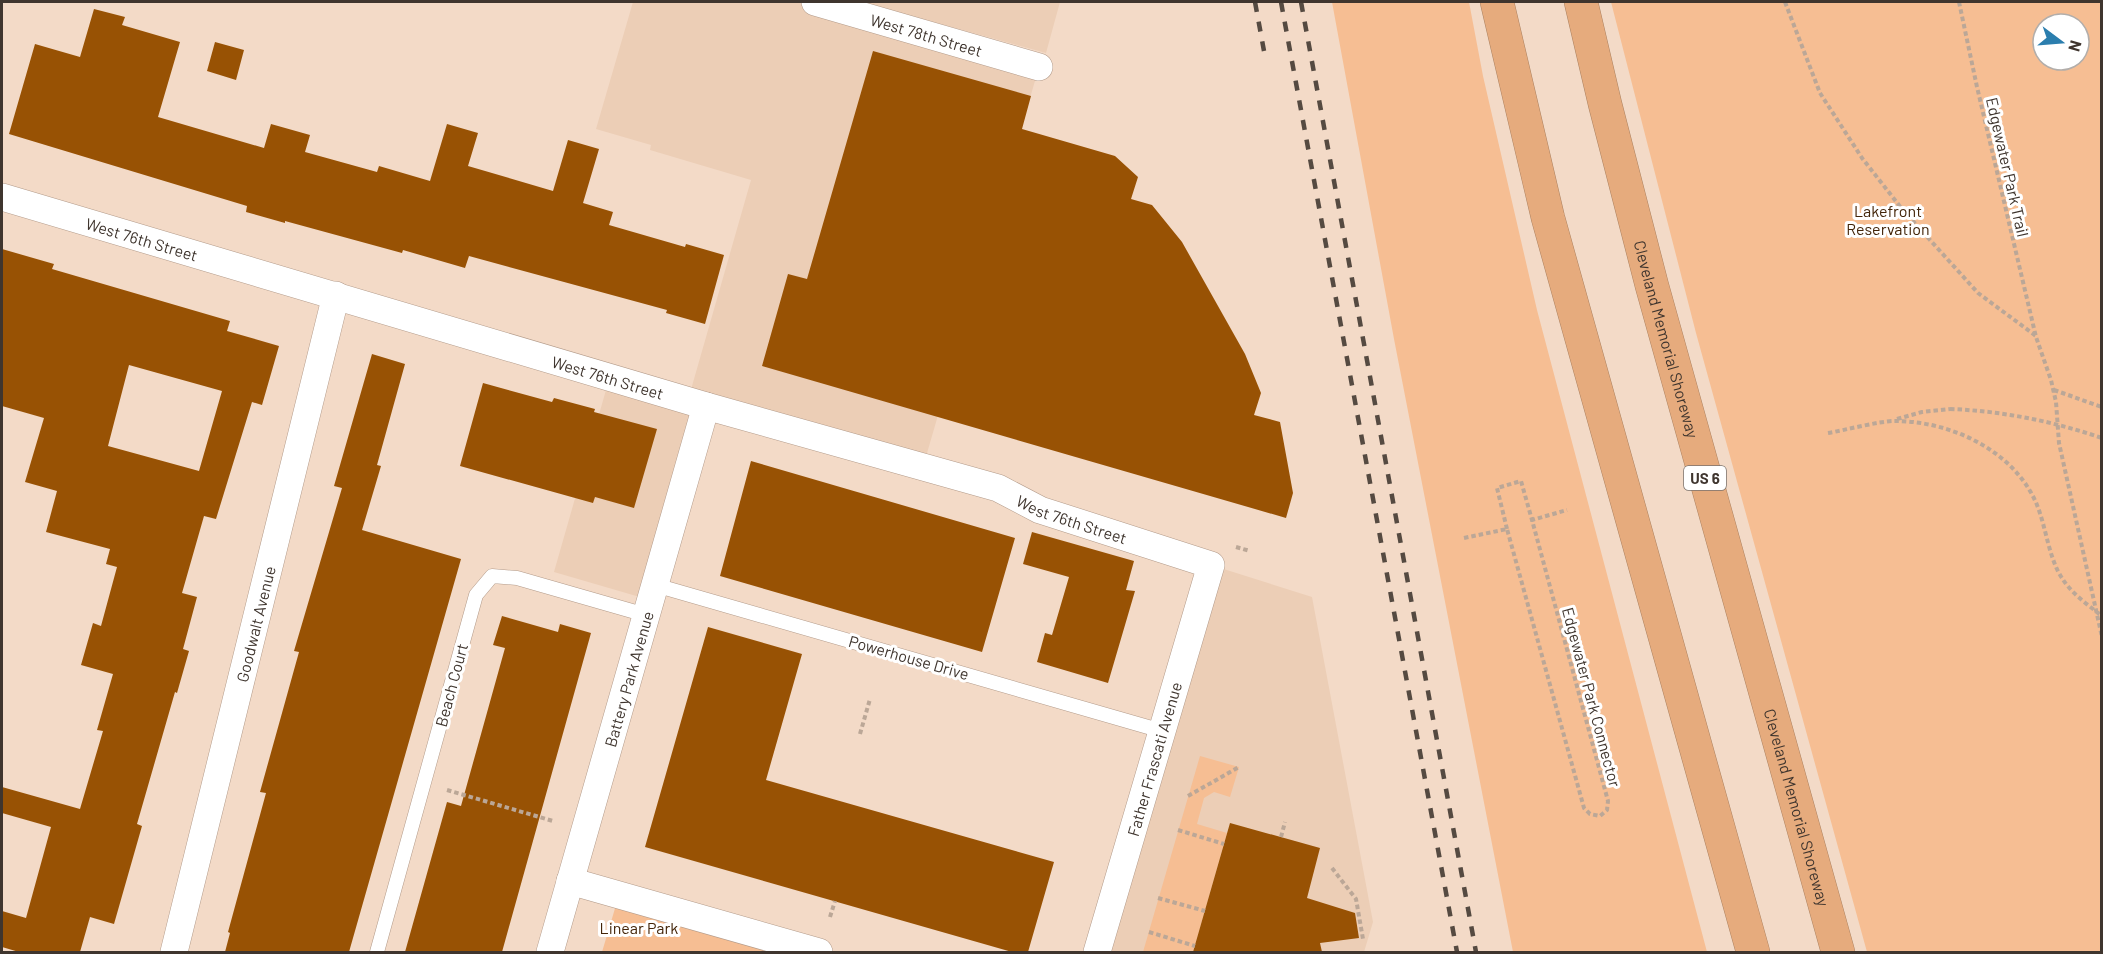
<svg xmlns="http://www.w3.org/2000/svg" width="2103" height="954" font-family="Barlow,sans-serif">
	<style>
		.built { fill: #ecceb6 }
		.green { fill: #f6be93; fill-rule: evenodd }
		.building { fill: #985204; fill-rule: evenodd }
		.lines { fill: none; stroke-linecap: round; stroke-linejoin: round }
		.lane-casing { stroke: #b39b8a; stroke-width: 15 }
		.street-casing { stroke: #b39b8a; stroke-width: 28 }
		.highway-casing { stroke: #ac8261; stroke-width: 34 }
		.path { stroke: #bba797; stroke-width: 4; stroke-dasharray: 4.5 3; stroke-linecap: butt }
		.lane { stroke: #fff; stroke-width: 14 }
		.street { stroke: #fff; stroke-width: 27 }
		.highway { stroke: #e6ab7d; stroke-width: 33 }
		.rail { stroke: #554a41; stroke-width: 4.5; stroke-dasharray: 10 10; stroke-linecap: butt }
		.path-bridge { stroke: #bba797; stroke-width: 4; stroke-dasharray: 4.5 3; stroke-linecap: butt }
		.labels { text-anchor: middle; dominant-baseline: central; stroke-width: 6; stroke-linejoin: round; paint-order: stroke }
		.shield { fill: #fff; stroke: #79726d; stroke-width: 1.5 }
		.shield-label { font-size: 15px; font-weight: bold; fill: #3f352e }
		.street-label { font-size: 16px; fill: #3f352e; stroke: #fff }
		.park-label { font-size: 16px; fill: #432509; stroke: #fff }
	</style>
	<rect width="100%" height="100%" fill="#f3dac7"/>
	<!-- built -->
	<path class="built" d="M 633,2 L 815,2 L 1039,67 L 923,467 L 706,406 L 650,600 L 554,572 L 610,376 L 688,400 L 751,180 L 650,150 L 651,145 L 596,129 Z
		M 861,2 L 1060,2 L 1046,53 Z
		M 1211,565 L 1312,597 L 1373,922 L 1364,952 L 1097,952 Z"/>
	<!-- green -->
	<path class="green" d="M 1332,2 L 1469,2 L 1483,76 L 1537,310 L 1707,952 L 1513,952 L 1394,339 Z
		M 1611,2 L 2101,2 L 2101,952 L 1867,952 L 1696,333 ZM 2043,24 L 2079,24 L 2079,60 L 2043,60 Z
		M 1200,756 L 1239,767 L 1230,797 L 1214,792 L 1204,798 L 1197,824 L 1227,833 L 1193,952 L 1143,952 Z
		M 619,895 L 819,952 L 602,952 Z"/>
	<!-- building -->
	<path class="building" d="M 94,9 L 125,17 L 122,25 L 180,42 L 158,117 L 264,148 L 271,124 L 310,135 L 305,152 L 377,172 L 379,166 L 430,181 L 447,124 L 478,133 L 468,166 L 553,191 L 568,140 L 599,149 L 583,203 L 613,212 L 609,225 L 685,247 L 686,244 L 724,255 L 705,324 L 666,313 L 667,310 L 469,256 L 465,268 L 403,250 L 402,253 L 285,221 L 285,223 L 246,212 L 247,206 L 9,134 L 35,44 L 80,57 Z
		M 215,42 L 244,50 L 236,80 L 207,71 Z
		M 873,51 L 1031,96 L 1022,129 L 1115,156 L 1138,177 L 1131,199 L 1152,205 L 1182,242 L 1245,354 L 1261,393 L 1254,415 L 1280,422 L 1293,493 L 1286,518 L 762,366 L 788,274 L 807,279 Z
		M 2,249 L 54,264 L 52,269 L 230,321 L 227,331 L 279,346 L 262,405 L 252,402 L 216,519 L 204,516 L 182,593 L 197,597 L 183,649 L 189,651 L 177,693 L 175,692 L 137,824 L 142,826 L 114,924 L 90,917 L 80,952 L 19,952 L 2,947 L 2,911 L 26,918 L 51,827 L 2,813 L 2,787 L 80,809 L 103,731 L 97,730 L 113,674 L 81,665 L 93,623 L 101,626 L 117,567 L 106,564 L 110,549 L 46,532 L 57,491 L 25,482 L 44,418 L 2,406 ZM 129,365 L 222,391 L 199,471 L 108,446 Z
		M 372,354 L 405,364 L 377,465 L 381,466 L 362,530 L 461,559 L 349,952 L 225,952 L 230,933 L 228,932 L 266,793 L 260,792 L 299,652 L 294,651 L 342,488 L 334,486 Z
		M 483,383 L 552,402 L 554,398 L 595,409 L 594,412 L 657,429 L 634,508 L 595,497 L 593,503 L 460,466 Z
		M 751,461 L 1015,538 L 982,652 L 720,576 Z
		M 1032,532 L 1134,561 L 1126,590 L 1135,591 L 1108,683 L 1037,662 L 1045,633 L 1052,635 L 1069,577 L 1023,564 Z
		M 502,616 L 558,632 L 560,624 L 591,633 L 502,952 L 405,952 L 447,802 L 461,806 L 505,648 L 493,645 Z
		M 708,627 L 802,654 L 766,780 L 1054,862 L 1028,952 L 1012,952 L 645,847 Z
		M 1230,823 L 1320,848 L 1307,898 L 1355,913 L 1359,938 L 1320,943 L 1322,952 L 1193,952 Z"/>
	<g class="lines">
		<!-- lane casing -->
		<g class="lane-casing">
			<path id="lane" d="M 655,585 L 1162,731
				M 377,952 L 476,595 L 492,576 L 517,578 L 646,615"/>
		</g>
		<!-- street casing -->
		<g class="street-casing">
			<g id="street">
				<path id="s1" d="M 815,2 L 1039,67"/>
				<path id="s2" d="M 2,197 L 706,406 L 998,488 L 1040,510 L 1211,565 L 1097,952"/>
				<path d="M 570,881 L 819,952"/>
				<path id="s3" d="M 174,952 L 336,295"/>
				<path id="s4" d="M 550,952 L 706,406"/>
			</g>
		</g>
		<!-- highway casing -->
		<g class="highway-casing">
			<g id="highway">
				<path d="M 1497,2 L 1548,218 L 1753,952"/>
				<path id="s5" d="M 1581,2 L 1605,104 L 1652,286 L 1838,952"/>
			</g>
		</g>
		<!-- path -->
		<path class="path" d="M 1785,2 L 1820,93 L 1862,158 L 1902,209 L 1978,293 L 2036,336
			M 1959,2 L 1977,87 L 2036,337 L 2051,380 L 2056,402 L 2059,443 L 2102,637
			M 2054,390 L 2102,407
			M 1897,419 L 1922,412 L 1950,409
			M 1828,433 C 1846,430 1879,421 1895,421 C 1951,421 2015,451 2037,505 C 2046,527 2049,559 2062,578 C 2071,593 2088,605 2102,616
			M 1507,529 L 1497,488 L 1521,481 L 1532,520
			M 1464,538 L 1507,529 L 1584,808 L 1590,814 L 1600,816 L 1607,810 L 1608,801 L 1532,520 L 1567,510
			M 1236,547 L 1250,551
			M 860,734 L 870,699
			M 447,790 L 553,821
			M 1188,796 L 1239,767
			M 1178,830 L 1224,844
			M 1281,837 L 1285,822
			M 1332,868 L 1356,899 L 1363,939
			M 1158,898 L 1205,911
			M 830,917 L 835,901
			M 1149,932 L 1195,946"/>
		<!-- lane -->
		<use href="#lane" class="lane"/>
		<!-- street -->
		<use href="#street" class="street"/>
		<!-- highway -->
		<use href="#highway" class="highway"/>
		<!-- rail -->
		<path class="rail" d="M 1255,2 L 1264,51
			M 1281,2 L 1457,952
			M 1301,2 L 1476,952"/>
		<!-- path-bridge -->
		<path class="path-bridge" d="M 1950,409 C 2002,411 2052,421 2102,438"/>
	</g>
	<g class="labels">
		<!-- shield labels -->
		<rect class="shield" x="1684" y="466" width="42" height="24" rx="4.5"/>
		<g class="shield-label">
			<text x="1705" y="478">US 6</text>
		</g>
		<!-- street labels -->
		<g class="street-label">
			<text stroke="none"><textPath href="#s1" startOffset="116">West 78th Street</textPath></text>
			<text transform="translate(2008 167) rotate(77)">Edgewater Park Trail</text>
			<text stroke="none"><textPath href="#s2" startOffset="146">West 76th Street</textPath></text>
			<text stroke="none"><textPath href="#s5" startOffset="348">Cleveland Memorial Shoreway</textPath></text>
			<text stroke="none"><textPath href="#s2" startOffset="632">West 76th Street</textPath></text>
			<text stroke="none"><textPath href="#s2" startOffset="1118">West 76th Street</textPath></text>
			<text stroke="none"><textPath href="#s3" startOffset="338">Goodwalt Avenue</textPath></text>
			<text transform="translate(909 657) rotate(16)">Powerhouse Drive</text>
			<text stroke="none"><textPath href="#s4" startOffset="284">Battery Park Avenue</textPath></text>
			<text transform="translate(451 685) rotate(-75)">Beach Court</text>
			<text transform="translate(1592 697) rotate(75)">Edgewater Park Connector</text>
			<text transform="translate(1154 759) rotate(-74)">Father Frascati Avenue</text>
			<text stroke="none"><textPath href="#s5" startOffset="834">Cleveland Memorial Shoreway</textPath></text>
		</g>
		<!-- park labels -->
		<g class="park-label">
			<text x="1888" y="210">Lakefront<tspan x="1888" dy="18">Reservation</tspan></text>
			<text x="639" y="927">Linear Park</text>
		</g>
	</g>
	<!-- border -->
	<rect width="2103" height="954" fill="none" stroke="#3f352e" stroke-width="6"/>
	<!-- north arrow -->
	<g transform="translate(2061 42) rotate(106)"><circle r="28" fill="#ffffff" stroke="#b2aeab" stroke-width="1.5"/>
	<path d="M0-4.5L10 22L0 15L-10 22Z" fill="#2b7eae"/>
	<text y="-9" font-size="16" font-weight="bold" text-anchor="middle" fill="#3f352e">N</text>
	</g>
</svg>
